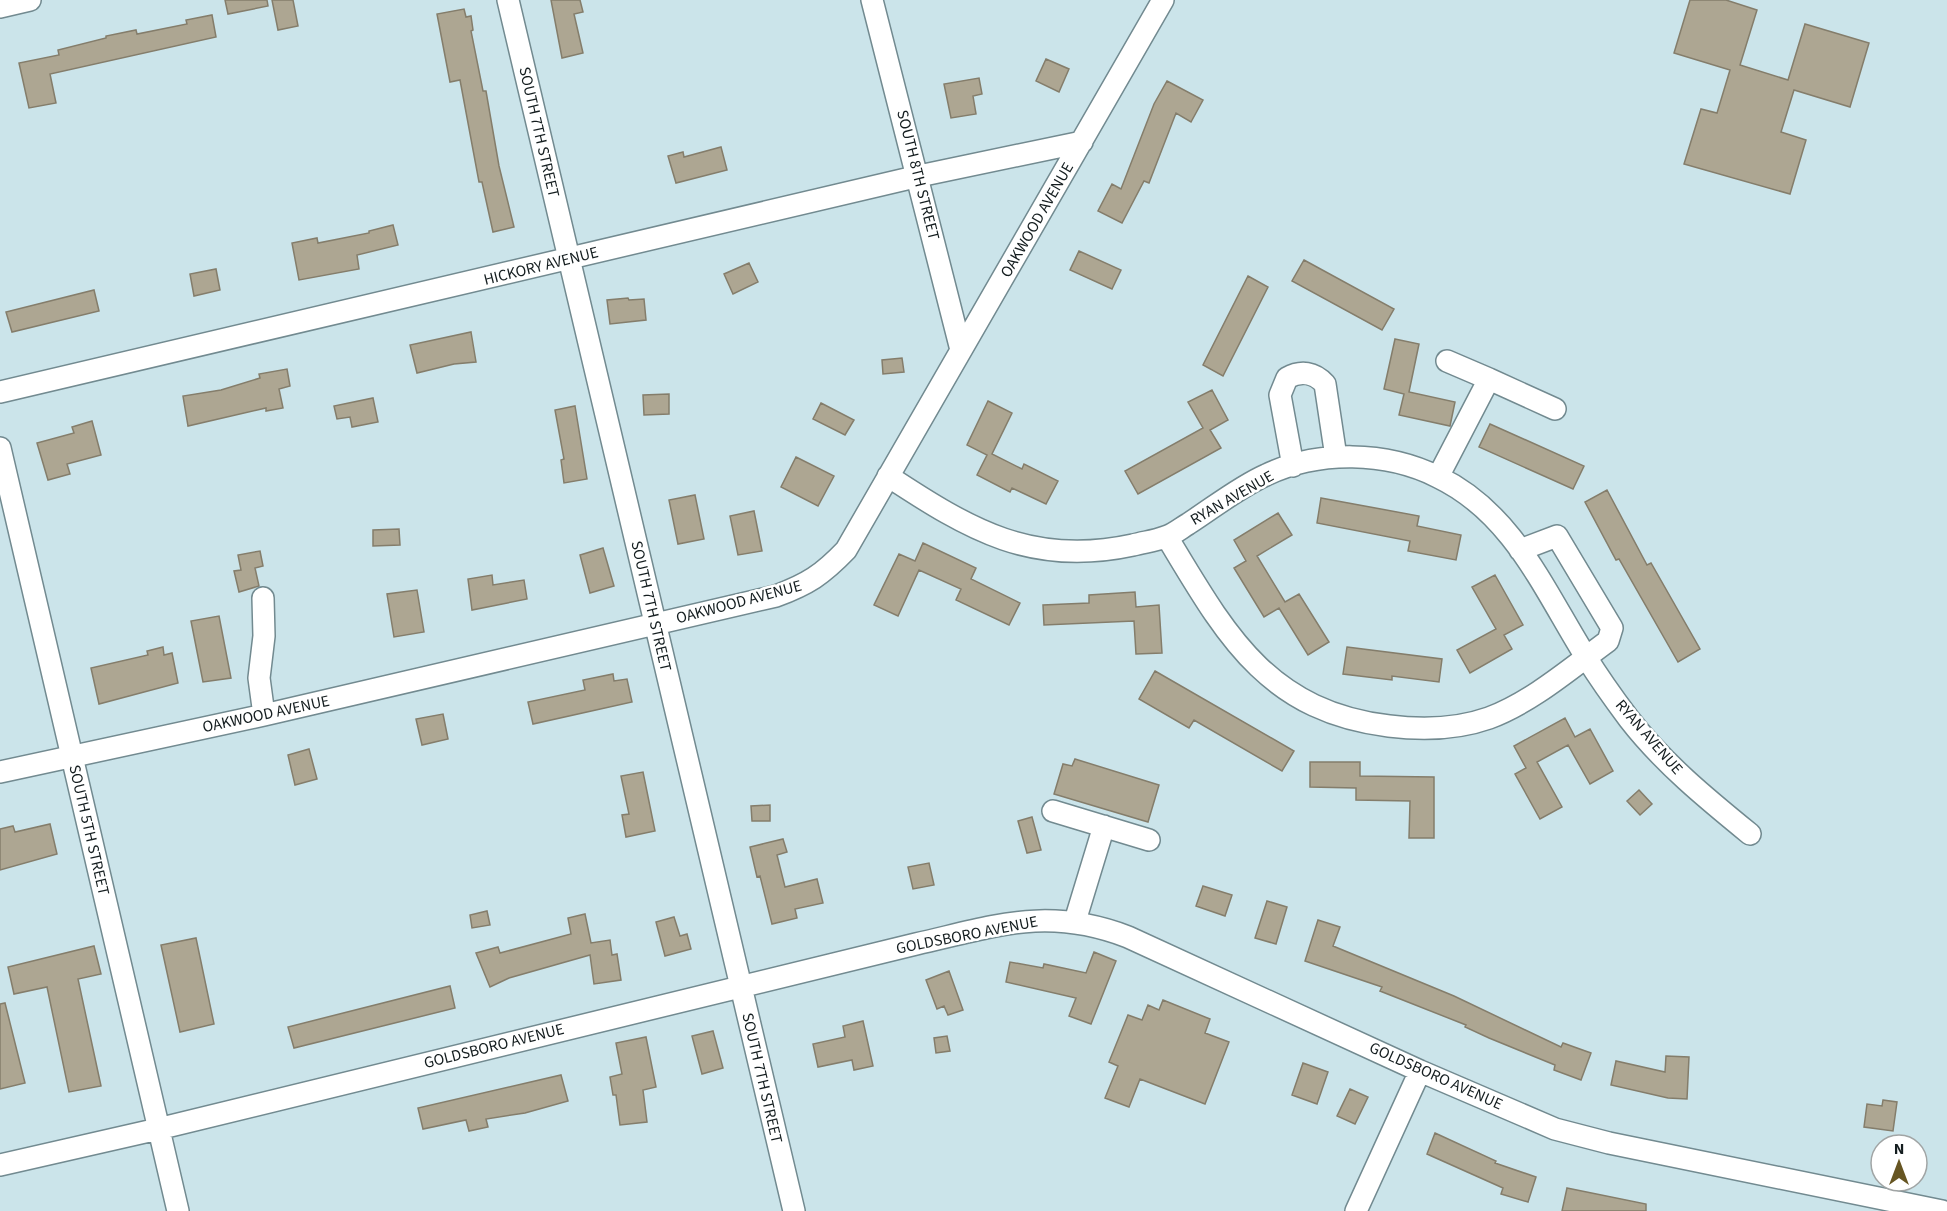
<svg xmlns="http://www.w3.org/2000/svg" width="1947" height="1211" font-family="'Source Sans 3',sans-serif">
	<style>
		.building { fill: #ada692; stroke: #847d6b; stroke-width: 1.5 }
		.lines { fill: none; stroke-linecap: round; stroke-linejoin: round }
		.minor-casing { stroke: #728a90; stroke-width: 24 }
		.minor { stroke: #fff; stroke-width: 21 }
		.labels { text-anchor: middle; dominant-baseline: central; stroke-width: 5; stroke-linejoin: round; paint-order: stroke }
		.street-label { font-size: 16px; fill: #141d1f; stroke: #fff }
	</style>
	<rect width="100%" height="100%" fill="#cbe4ea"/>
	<!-- building -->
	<path class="building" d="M 225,0 L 267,0 L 268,6 L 228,14 Z
		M 272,0 L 293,0 L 298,26 L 278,30 Z
		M 551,0 L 580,0 L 583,12 L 574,14 L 583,53 L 562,58 Z
		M 1690,0 L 1726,0 L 1757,10 L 1740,65 L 1788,80 L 1805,24 L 1869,43 L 1850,107 L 1794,90 L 1781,132 L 1806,140 L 1790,194 L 1684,164 L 1701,109 L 1717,113 L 1730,70 L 1674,53 Z
		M 464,9 L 466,17 L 471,16 L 473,30 L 471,31 L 483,91 L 486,91 L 499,166 L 514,227 L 493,232 L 482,182 L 479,182 L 460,80 L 450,82 L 437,14 Z
		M 212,15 L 216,37 L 50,74 L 56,103 L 29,108 L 19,63 L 59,55 L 58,50 L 106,38 L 106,36 L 136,30 L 137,34 L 187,24 L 186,20 Z
		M 1046,59 L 1069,69 L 1059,92 L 1036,81 Z
		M 979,78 L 982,94 L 973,96 L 976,114 L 951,118 L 944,84 Z
		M 1167,81 L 1203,100 L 1191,122 L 1176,113 L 1149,183 L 1144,181 L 1122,223 L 1098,211 L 1112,184 L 1121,189 L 1154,104 Z
		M 721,147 L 727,170 L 676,183 L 668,156 L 683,152 L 684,157 Z
		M 393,225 L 398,245 L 357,255 L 359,269 L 299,280 L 292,243 L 317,238 L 318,243 L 369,233 L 369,231 Z
		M 1079,251 L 1121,270 L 1112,289 L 1070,270 Z
		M 1304,260 L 1394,309 L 1382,330 L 1292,281 Z
		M 749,263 L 758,282 L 733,294 L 724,274 Z
		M 216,269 L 220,290 L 194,296 L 190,274 Z
		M 1248,276 L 1268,287 L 1223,376 L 1203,365 Z
		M 94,290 L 99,311 L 12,332 L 6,312 Z
		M 628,298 L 629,300 L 644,299 L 646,320 L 610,324 L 607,300 Z
		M 471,332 L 476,362 L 454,364 L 417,373 L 410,345 Z
		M 1395,339 L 1419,344 L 1409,392 L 1455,402 L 1450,426 L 1399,415 L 1404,394 L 1384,389 Z
		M 902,358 L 904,372 L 883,374 L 882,360 Z
		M 287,369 L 290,386 L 279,389 L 283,408 L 266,411 L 266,408 L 188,426 L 183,396 L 221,390 L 260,378 L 259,374 Z
		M 1212,390 L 1228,420 L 1210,430 L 1221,448 L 1138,494 L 1125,471 L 1203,428 L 1188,402 Z
		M 669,394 L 669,414 L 644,415 L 643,395 Z
		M 373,398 L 378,422 L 352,427 L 350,417 L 337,419 L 334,406 Z
		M 988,401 L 1012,413 L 992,454 L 1022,469 L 1024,464 L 1058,481 L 1046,504 L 1012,488 L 1010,492 L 977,475 L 987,455 L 967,445 Z
		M 821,403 L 854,420 L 845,435 L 813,419 Z
		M 575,406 L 587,479 L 564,483 L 561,460 L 564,459 L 555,410 Z
		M 92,421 L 101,455 L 67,464 L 70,474 L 48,480 L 37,443 L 74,433 L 72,427 Z
		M 1490,424 L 1584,466 L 1573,489 L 1479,447 Z
		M 796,457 L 834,476 L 818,506 L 781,487 Z
		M 1607,490 L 1647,565 L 1651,563 L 1700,649 L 1678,662 L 1619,559 L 1616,560 L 1585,502 Z
		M 695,495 L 704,539 L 678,544 L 669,500 Z
		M 1321,498 L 1419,516 L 1417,526 L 1461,535 L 1456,560 L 1408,551 L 1410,541 L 1317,523 Z
		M 754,511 L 762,551 L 738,555 L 730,516 Z
		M 1278,513 L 1292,535 L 1257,556 L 1285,602 L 1299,594 L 1329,642 L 1308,655 L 1279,608 L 1264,617 L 1234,568 L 1246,561 L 1234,540 Z
		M 399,529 L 400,545 L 373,546 L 373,530 Z
		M 923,543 L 976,568 L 971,579 L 1020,603 L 1009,625 L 956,600 L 961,589 L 919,570 L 898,616 L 874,605 L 899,554 L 915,561 Z
		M 603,548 L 614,586 L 590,593 L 580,555 Z
		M 260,551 L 263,566 L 255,568 L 259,586 L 239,592 L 234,571 L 241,570 L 238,555 Z
		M 492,575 L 493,585 L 524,580 L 527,599 L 472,610 L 468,579 Z
		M 1495,575 L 1523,625 L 1504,635 L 1512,649 L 1470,673 L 1457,650 L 1496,629 L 1472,587 Z
		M 417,590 L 424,632 L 394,637 L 387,594 Z
		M 1135,592 L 1136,607 L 1159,605 L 1162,653 L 1136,654 L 1134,621 L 1044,625 L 1043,605 L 1089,603 L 1089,595 Z
		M 219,616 L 231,678 L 203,682 L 191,621 Z
		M 163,647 L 164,655 L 172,653 L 178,683 L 99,704 L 91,668 L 148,655 L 147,651 Z
		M 1347,647 L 1442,659 L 1439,682 L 1392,676 L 1392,680 L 1343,674 Z
		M 1155,671 L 1294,751 L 1282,771 L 1194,720 L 1189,728 L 1139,699 Z
		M 613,674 L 614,681 L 627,679 L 632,702 L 533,724 L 528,702 L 585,690 L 583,680 Z
		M 443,714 L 448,739 L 422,745 L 416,719 Z
		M 1565,718 L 1575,737 L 1590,729 L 1613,771 L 1590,784 L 1568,745 L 1537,762 L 1562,807 L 1540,819 L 1515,774 L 1526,768 L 1514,746 Z
		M 309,749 L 317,779 L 295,785 L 288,755 Z
		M 1075,759 L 1159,785 L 1148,822 L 1054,794 L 1063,764 L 1072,766 Z
		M 1310,762 L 1360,762 L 1360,776 L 1434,777 L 1434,838 L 1409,838 L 1410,801 L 1356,800 L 1356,788 L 1310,787 Z
		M 643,772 L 655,831 L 626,837 L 622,815 L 629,814 L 621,776 Z
		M 1639,790 L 1652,804 L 1640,815 L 1627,801 Z
		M 770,805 L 770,821 L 752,821 L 751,806 Z
		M 1032,817 L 1041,850 L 1027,853 L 1018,821 Z
		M 50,824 L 57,854 L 0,870 L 0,829 L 13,826 L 15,832 Z
		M 783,839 L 787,852 L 777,855 L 785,887 L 817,879 L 823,903 L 795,909 L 797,918 L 772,924 L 760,876 L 757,877 L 750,847 Z
		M 929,863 L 934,885 L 913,889 L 908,867 Z
		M 1203,886 L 1232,895 L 1225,916 L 1196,906 Z
		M 1267,901 L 1287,907 L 1276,944 L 1255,938 Z
		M 487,911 L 490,925 L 472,928 L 470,915 Z
		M 585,914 L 591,943 L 610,940 L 612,955 L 617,954 L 621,980 L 594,984 L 590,955 L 509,978 L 490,987 L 476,953 L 498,947 L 500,953 L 571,934 L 568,918 Z
		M 674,917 L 680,936 L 687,934 L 691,949 L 665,956 L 656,922 Z
		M 1318,920 L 1340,927 L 1333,946 L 1454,996 L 1561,1047 L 1563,1043 L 1591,1053 L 1581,1080 L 1554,1070 L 1555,1065 L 1489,1038 L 1465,1027 L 1466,1025 L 1380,991 L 1382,987 L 1305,961 Z
		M 196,938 L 214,1024 L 180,1032 L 161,945 Z
		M 94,946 L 101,974 L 78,979 L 101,1086 L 69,1092 L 47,987 L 14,994 L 8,967 Z
		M 1094,952 L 1116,961 L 1091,1024 L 1069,1016 L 1076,998 L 1006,982 L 1010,962 L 1043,968 L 1044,964 L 1086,973 Z
		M 949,971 L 963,1010 L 948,1015 L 944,1006 L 937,1009 L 926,980 Z
		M 450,986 L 455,1008 L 294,1048 L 288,1027 Z
		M 1163,1000 L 1210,1019 L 1205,1033 L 1229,1042 L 1205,1104 L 1140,1079 L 1129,1107 L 1105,1098 L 1118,1066 L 1109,1062 L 1128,1015 L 1142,1020 L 1148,1005 L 1159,1010 Z
		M 5,1003 L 25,1083 L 0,1089 L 0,1004 Z
		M 863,1021 L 873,1066 L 854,1070 L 852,1060 L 818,1067 L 813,1044 L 845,1037 L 843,1026 Z
		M 713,1031 L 723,1068 L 702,1074 L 692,1036 Z
		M 947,1036 L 950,1051 L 936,1053 L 934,1038 Z
		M 646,1037 L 656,1087 L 643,1090 L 647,1122 L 620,1125 L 616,1095 L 613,1095 L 610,1077 L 622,1074 L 616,1043 Z
		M 1666,1056 L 1689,1057 L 1687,1099 L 1668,1098 L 1611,1085 L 1616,1061 L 1665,1072 Z
		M 1303,1063 L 1328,1072 L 1317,1104 L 1292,1095 Z
		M 561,1075 L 568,1101 L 525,1113 L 486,1119 L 488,1127 L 469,1131 L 466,1120 L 423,1129 L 418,1108 Z
		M 1350,1089 L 1368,1097 L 1355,1124 L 1337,1116 Z
		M 1883,1100 L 1897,1102 L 1893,1131 L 1864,1127 L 1867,1104 L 1882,1106 Z
		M 1435,1133 L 1496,1161 L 1495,1163 L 1536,1177 L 1528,1202 L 1501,1194 L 1503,1188 L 1427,1154 Z
		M 1567,1188 L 1646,1204 L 1646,1211 L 1562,1211 Z"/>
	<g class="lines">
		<!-- minor casing -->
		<g class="minor-casing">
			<path id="minor" d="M 508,0 L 794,1211
				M 872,0 L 961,350
				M 0,7 L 30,0
				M 1447,361 L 1489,379
				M 0,392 L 919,176 L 1082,142
				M 0,448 L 178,1211
				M 1293,466 L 1280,395 L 1287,378 C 1301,370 1314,372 1325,384 L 1336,457
				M 888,476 C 970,530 1032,567 1133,545 C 1144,542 1155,541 1165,537 C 1173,535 1181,528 1188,524 C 1213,508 1239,487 1266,475 C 1319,450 1386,451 1438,477 C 1513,513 1544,590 1586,657 C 1599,678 1614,699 1629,719 C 1663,763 1707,799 1750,834
				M 1438,477 L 1489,379 L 1555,409
				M 1167,537 C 1225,633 1266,711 1389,726 C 1421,730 1458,729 1489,718 C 1532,702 1571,668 1608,641 L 1612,628 L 1557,536 L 1520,550
				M 263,598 L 264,636 L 259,678 L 264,715
				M 0,772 L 264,715 L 776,596 C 808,584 822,575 846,550 L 1163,0
				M 1053,811 L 1149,840
				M 1075,921 L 1104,826
				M 0,1165 L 158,1129 L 916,944 C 996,926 1047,906 1128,937 L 1420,1071 L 1555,1129 L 1609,1143 L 1942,1211
				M 1356,1211 L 1420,1071"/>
		</g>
		<!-- minor -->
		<use href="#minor" class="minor"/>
	</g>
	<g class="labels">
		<!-- street labels -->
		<g class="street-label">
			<text transform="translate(539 132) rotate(77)">SOUTH 7TH STREET</text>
			<text transform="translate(918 175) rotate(76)">SOUTH 8TH STREET</text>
			<text transform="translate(1037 220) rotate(-60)">OAKWOOD AVENUE</text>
			<text transform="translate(541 266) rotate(-14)">HICKORY AVENUE</text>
			<text transform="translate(1232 498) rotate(-30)">RYAN AVENUE</text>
			<text transform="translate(739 602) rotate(-15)">OAKWOOD AVENUE</text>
			<text transform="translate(651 606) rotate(77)">SOUTH 7TH STREET</text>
			<text transform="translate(266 714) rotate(-12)">OAKWOOD AVENUE</text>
			<text transform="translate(1649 737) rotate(49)">RYAN AVENUE</text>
			<text transform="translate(89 830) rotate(77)">SOUTH 5TH STREET</text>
			<text transform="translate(967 935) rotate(-11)">GOLDSBORO AVENUE</text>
			<text transform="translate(494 1046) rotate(-14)">GOLDSBORO AVENUE</text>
			<text transform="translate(1436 1076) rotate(24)">GOLDSBORO AVENUE</text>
			<text transform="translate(762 1078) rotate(77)">SOUTH 7TH STREET</text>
		</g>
	</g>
	<!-- north arrow -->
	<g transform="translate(1899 1163)"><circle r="28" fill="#ffffff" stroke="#a1a5a5" stroke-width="1.5"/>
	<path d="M0-4.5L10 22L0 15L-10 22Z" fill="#665522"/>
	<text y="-9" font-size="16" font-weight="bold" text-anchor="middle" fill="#141d1f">N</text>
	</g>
</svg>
